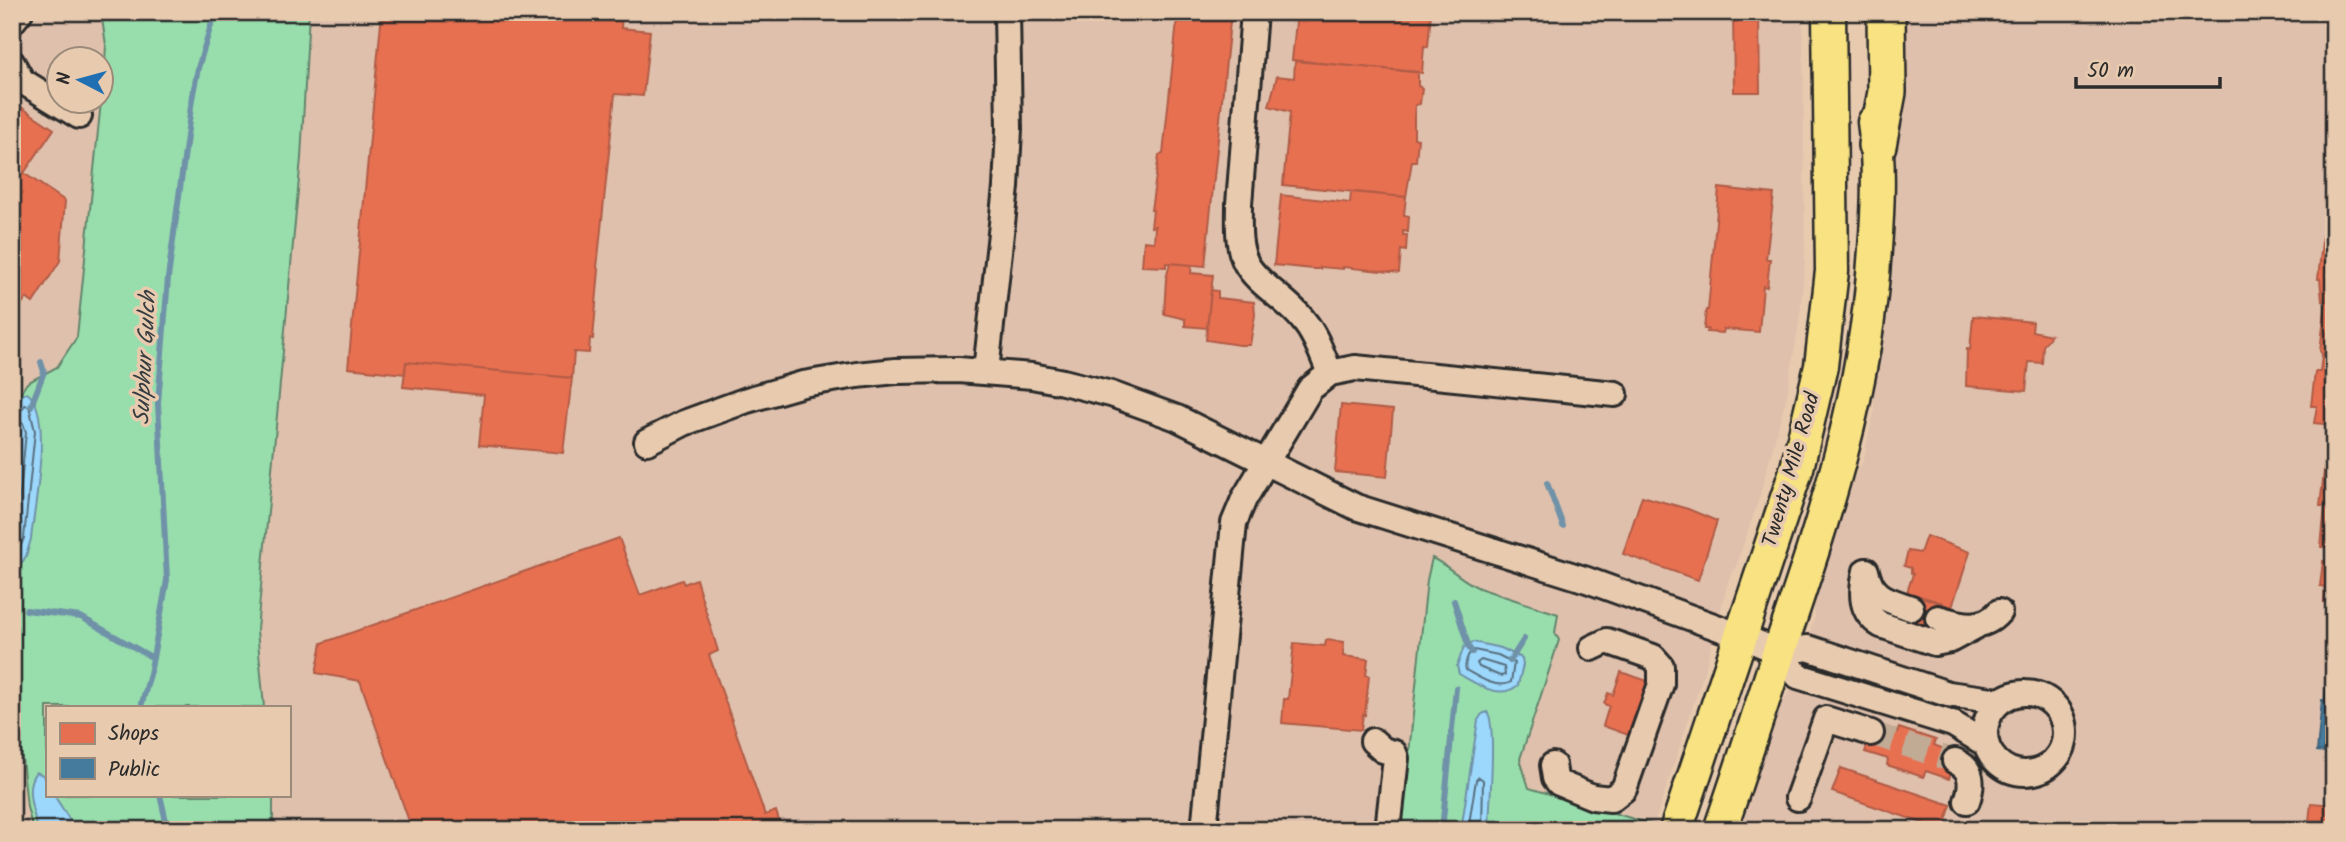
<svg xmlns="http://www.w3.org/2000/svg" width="2346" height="842" font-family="Kalam,sans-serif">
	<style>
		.built { fill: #dfc0ac }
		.green { fill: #98deac; stroke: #62846c; stroke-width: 2 }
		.water { fill: #9cd7fc; stroke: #6f92a8; stroke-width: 2 }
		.shops { fill: #e76f51; stroke: #af5b46; stroke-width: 2 }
		.public { fill: #457b9d; stroke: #3d637b; stroke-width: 2 }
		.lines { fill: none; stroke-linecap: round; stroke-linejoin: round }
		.shore { stroke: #58707f; stroke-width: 2 }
		.stream { stroke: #6f92a8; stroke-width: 6 }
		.minor-tunnel { stroke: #c2ab95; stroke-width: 24; stroke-dasharray: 24 12; stroke-linecap: butt }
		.minor-casing { stroke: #2b2b2b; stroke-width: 30 }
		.major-casing { stroke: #2b2b2b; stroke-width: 37 }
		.highway-casing { stroke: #2b2b2b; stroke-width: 42 }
		.minor { stroke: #e8cbaf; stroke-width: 24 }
		.major { stroke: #f8e281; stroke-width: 32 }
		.highway { stroke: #f8e281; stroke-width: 37 }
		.labels { text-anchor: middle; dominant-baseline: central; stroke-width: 7; stroke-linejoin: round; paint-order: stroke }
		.street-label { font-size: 21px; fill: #2b2b2b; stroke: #e8cbaf }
		.water-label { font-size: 23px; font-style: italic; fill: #363c40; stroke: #e8cbaf }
	</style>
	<rect width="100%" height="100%" fill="#e8cbaf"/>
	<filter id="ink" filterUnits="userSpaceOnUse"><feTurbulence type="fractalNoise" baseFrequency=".0143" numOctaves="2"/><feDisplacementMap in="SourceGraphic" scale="14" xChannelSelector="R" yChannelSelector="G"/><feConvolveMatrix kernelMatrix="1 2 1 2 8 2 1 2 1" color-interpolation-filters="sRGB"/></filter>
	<g filter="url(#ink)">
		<!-- built -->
		<path class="built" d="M 12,12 L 101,12 L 106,45 L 102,94 L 102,60 L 60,60 L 60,102 L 101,102 L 77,337 L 57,367 L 27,383 L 12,406 Z
			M 309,12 L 1803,12 L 1805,262 L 1800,317 L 1787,395 L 1759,499 L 1735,569 L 1729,579 L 1705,670 L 1654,825 L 1529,788 L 1519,759 L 1559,640 L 1555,633 L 1558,614 L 1479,588 L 1466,582 L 1432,558 L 1427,580 L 1401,830 L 273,830 L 273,795 L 289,795 L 289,707 L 264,707 L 257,630 L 301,158 Z
			M 1893,12 L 2334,12 L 2334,830 L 1739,830 L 1781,705 L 1787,695 L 1815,617 L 1814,607 L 1856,472 L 1863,461 L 1874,411 L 1874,394 L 1891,286 L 1897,202 Z
			M 12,738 L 20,738 L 27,807 L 33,830 L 12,830 Z"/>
		<!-- green -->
		<path class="green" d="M 101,12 L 309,12 L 301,158 L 257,630 L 264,707 L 47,707 L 47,795 L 273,795 L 273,830 L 33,830 L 27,807 L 20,739 L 12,738 L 12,406 L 27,383 L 57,367 L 77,337 L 105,62 L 106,45 Z
			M 1432,558 C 1449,566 1461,580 1479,588 L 1558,614 L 1555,633 L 1559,640 L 1520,759 L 1529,788 L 1654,825 L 1652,830 L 1401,830 L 1427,580 Z"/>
		<!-- water -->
		<path class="water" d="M 27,393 C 54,410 34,509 31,539 L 26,556 L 12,579 L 12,413 L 23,394 Z
			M 1473,642 L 1501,648 L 1522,658 L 1523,665 L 1518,685 C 1500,701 1477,684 1459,674 L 1457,666 L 1464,647 Z
			M 1487,712 C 1497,722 1489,810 1489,830 L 1461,830 L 1478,720 L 1482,714 Z
			M 36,772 L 43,775 L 47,782 L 47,795 L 54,795 L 76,830 L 38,830 C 34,813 23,787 36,772 Z"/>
		<!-- shops -->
		<path class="shops" d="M 382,12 L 622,12 L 621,28 L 650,31 L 643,96 L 615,94 L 597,268 L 599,270 L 593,339 L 590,338 L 589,353 L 574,352 L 572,378 L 406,362 L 405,374 L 348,368 Z
			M 1178,12 L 1231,12 L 1205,266 L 1166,263 L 1166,267 L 1142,266 L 1144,241 L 1154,242 L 1155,226 L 1151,227 L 1153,210 L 1151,210 L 1159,155 L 1163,154 Z
			M 1297,12 L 1431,12 L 1428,47 L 1424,46 L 1422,73 L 1292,60 Z
			M 1733,12 L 1759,12 L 1760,92 L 1734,92 Z
			M 1295,61 L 1418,72 L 1418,86 L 1422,88 L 1420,104 L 1415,105 L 1414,117 L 1414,138 L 1418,139 L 1416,161 L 1412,161 L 1406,197 L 1283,185 L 1290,112 L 1269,106 L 1277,76 L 1294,78 Z
			M 12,101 L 54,129 L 24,173 L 12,165 Z
			M 2331,149 L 2334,150 L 2334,355 L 2322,354 L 2320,351 L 2326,302 L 2322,301 L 2320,279 L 2318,279 L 2323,233 L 2326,233 L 2329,194 L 2326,194 Z
			M 12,165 L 65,201 L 60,261 L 33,303 L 26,298 L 12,318 Z
			M 1719,188 L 1774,194 L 1766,259 L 1770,259 L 1767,287 L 1763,286 L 1759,332 L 1724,329 L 1723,333 L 1707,332 L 1708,329 L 1704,329 L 1706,310 L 1708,310 Z
			M 1351,192 L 1406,197 L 1404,215 L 1409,216 L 1408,232 L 1403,231 L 1403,235 L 1407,235 L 1406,251 L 1401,250 L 1399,273 L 1343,267 L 1343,269 L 1320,267 L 1320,269 L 1313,269 L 1274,265 L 1281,195 L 1350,203 Z
			M 1170,263 L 1192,265 L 1191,273 L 1213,275 L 1207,328 L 1185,326 L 1185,319 L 1164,314 L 1166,279 Z
			M 1211,290 L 1218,291 L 1218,298 L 1254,302 L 1255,315 L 1250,345 L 1239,345 L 1206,340 Z
			M 1973,316 L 2033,322 L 2032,331 L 2051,335 L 2043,346 L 2042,363 L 2029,362 L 2026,391 L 1966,386 L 1967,349 L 1970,350 Z
			M 2322,354 L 2334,355 L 2334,425 L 2314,423 L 2317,406 L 2311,406 L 2315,372 L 2320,372 Z
			M 406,362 L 572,378 L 563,453 L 479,445 L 484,395 L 403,387 Z
			M 1341,405 L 1393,410 L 1387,477 L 1335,472 Z
			M 2333,425 L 2334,425 L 2334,547 L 2321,547 L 2325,506 L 2320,506 L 2325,463 L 2330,463 Z
			M 1642,496 L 1688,509 L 1717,521 L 1698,580 L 1623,554 Z
			M 1926,536 L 1970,552 L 1952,607 L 1907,592 L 1913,574 L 1911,573 L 1911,568 L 1904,566 L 1908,551 L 1920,553 Z
			M 619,538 L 640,595 L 682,580 L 684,584 L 696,579 L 718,651 L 709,655 L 765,815 L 776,811 L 782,830 L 412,830 L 360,681 L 316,673 L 322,643 Z
			M 2329,547 L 2334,547 L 2334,603 L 2324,602 L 2325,587 L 2320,586 L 2323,561 L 2328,562 Z
			M 1916,595 L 1943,603 L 1930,640 L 1903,630 Z
			M 1326,640 L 1344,642 L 1343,656 L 1368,659 L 1366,675 L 1369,676 L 1365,715 L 1363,714 L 1361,730 L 1282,723 L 1284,699 L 1288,699 L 1294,643 L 1325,646 Z
			M 1621,672 L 1651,682 L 1631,736 L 1603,726 L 1609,706 L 1604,704 L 1608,693 L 1613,695 Z
			M 1869,719 L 1880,723 L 1879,727 L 1897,733 L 1899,728 L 1936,740 L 1934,745 L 1957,754 L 1949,779 L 1926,771 L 1923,777 L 1887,765 L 1888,759 L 1865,752 L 1873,728 L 1867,726 Z
			M 1841,768 L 1951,805 L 1943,830 L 1832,792 Z
			M 2311,803 L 2334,805 L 2334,830 L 2308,830 Z"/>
		<!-- public -->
		<path class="public" d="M 2333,603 L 2334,603 L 2334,753 L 2317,751 L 2322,700 L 2325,700 Z"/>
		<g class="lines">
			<!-- shore -->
			<path class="shore" d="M 12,415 L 19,413 L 25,405 L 29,406 L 35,431 L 24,538 L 12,566
				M 12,423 L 23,423 L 26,432 L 16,537 L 12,548
				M 1474,650 L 1498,655 L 1514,663 L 1511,682 C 1498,690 1478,677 1466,670 C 1464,664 1468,652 1474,650 Z
				M 1481,660 L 1504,667 L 1505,675 L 1500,676 L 1479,667 L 1477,663 Z
				M 1468,830 L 1476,780 L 1479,777 L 1483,780 L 1482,830"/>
			<!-- stream -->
			<path class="stream" d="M 31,406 L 44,372 L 41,362
				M 1547,483 L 1563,526
				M 1454,601 L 1469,648 L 1472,652
				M 26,610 L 81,617 L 153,658
				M 1510,661 L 1524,639
				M 141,707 L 150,674 L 167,580 L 158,403 L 168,278 L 192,99 L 198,68 L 215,12
				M 160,795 L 168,830
				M 1442,830 L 1456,688"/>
			<!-- minor-tunnel -->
			<path class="minor-tunnel" d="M 1871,733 L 1955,761"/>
			<!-- minor casing -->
			<g class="minor-casing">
				<path id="minor" d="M 1254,12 L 1239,204 C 1239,223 1237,246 1246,263 C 1257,284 1288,300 1303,320 C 1316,335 1322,355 1330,373
					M 12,22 L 20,12
					M 12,63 L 22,81 L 79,116
					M 986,371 L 1006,187 L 1009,129 L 1007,12
					M 647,442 L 684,423 L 747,400 L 803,384 L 857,375 L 896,371 L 958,370 L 1032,376 L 1063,382 L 1111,394 L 1177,418 L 1356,507 L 1587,580 L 1741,636 L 1779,652 L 1798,676 L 1953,724 L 1986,744
					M 1866,571 C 1861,593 1860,612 1881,625 L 1935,643 L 1950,640 L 1976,626
					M 1866,571 C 1872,598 1888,600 1911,608
					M 1938,618 C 1959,624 1982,632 1999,612
					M 1779,652 L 1808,648 L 1948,694 L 2000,701
					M1985 733a40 40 0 1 1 80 0a40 40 0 1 1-80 0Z
					M 1373,741 L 1383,750 L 1394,753 L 1396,758 L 1388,830
					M 1955,761 C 1973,769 1973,784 1967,801
					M 1553,765 L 1555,778 L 1559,783 L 1593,797 L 1611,799 L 1624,789 L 1661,684 L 1661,666 L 1653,657 L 1607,641 L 1592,648
					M 1798,798 L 1826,719 L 1871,733
					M 1204,830 L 1234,523 L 1244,499 L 1310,389 L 1330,373 L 1355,368 L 1615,394"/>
			</g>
			<!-- major casing -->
			<g class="major-casing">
				<path id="major" d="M 1676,830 L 1797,468 L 1821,366 L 1832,271 L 1829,12
					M 1720,830 C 1741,770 1760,709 1780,649 C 1826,513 1866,394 1875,249 C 1878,207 1880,164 1874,122"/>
			</g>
			<!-- highway casing -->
			<g class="highway-casing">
				<path id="highway" d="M 1877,145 L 1887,92 L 1886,12"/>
			</g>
			<!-- minor -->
			<use href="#minor" class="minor"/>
			<!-- major -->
			<use href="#major" class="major"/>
			<!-- highway -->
			<use href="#highway" class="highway"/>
		</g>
	</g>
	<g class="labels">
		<!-- street labels -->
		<g class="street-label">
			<text transform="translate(1792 470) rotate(-74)">Twenty Mile Road</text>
		</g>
		<!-- water labels -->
		<g class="water-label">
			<text transform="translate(146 358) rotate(-87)">Sulphur Gulch</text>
		</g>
	</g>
	<!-- margin -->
	<rect width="2346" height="842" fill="none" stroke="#e8cbaf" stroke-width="42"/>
	<rect x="21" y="21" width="2304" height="800" fill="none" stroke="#2b2b2b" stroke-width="2.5" filter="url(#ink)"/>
	<!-- legend -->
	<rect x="46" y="706" width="245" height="91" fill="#e8cbaf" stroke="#9c8b7a" stroke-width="2"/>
	<rect x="60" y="723" width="35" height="21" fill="#e76f51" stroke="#9c8b7a" stroke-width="2"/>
	<text x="108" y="740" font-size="21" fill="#2b2b2b">Shops</text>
	<rect x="60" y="758" width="35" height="21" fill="#457b9d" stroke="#9c8b7a" stroke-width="2"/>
	<text x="108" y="776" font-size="21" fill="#2b2b2b">Public</text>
	<!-- north arrow -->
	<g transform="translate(80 80) rotate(276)"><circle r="33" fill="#e8cbaf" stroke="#9c8b7a" stroke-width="2"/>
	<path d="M0-5L12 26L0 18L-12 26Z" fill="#1f6fb2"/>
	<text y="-10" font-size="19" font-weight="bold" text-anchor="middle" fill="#2b2b2b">N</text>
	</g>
	<!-- scale -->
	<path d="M2076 77v10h144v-10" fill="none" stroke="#2b2b2b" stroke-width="3.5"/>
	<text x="2087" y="77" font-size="21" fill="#2b2b2b" stroke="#e8cbaf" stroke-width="5" paint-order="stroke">50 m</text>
</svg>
